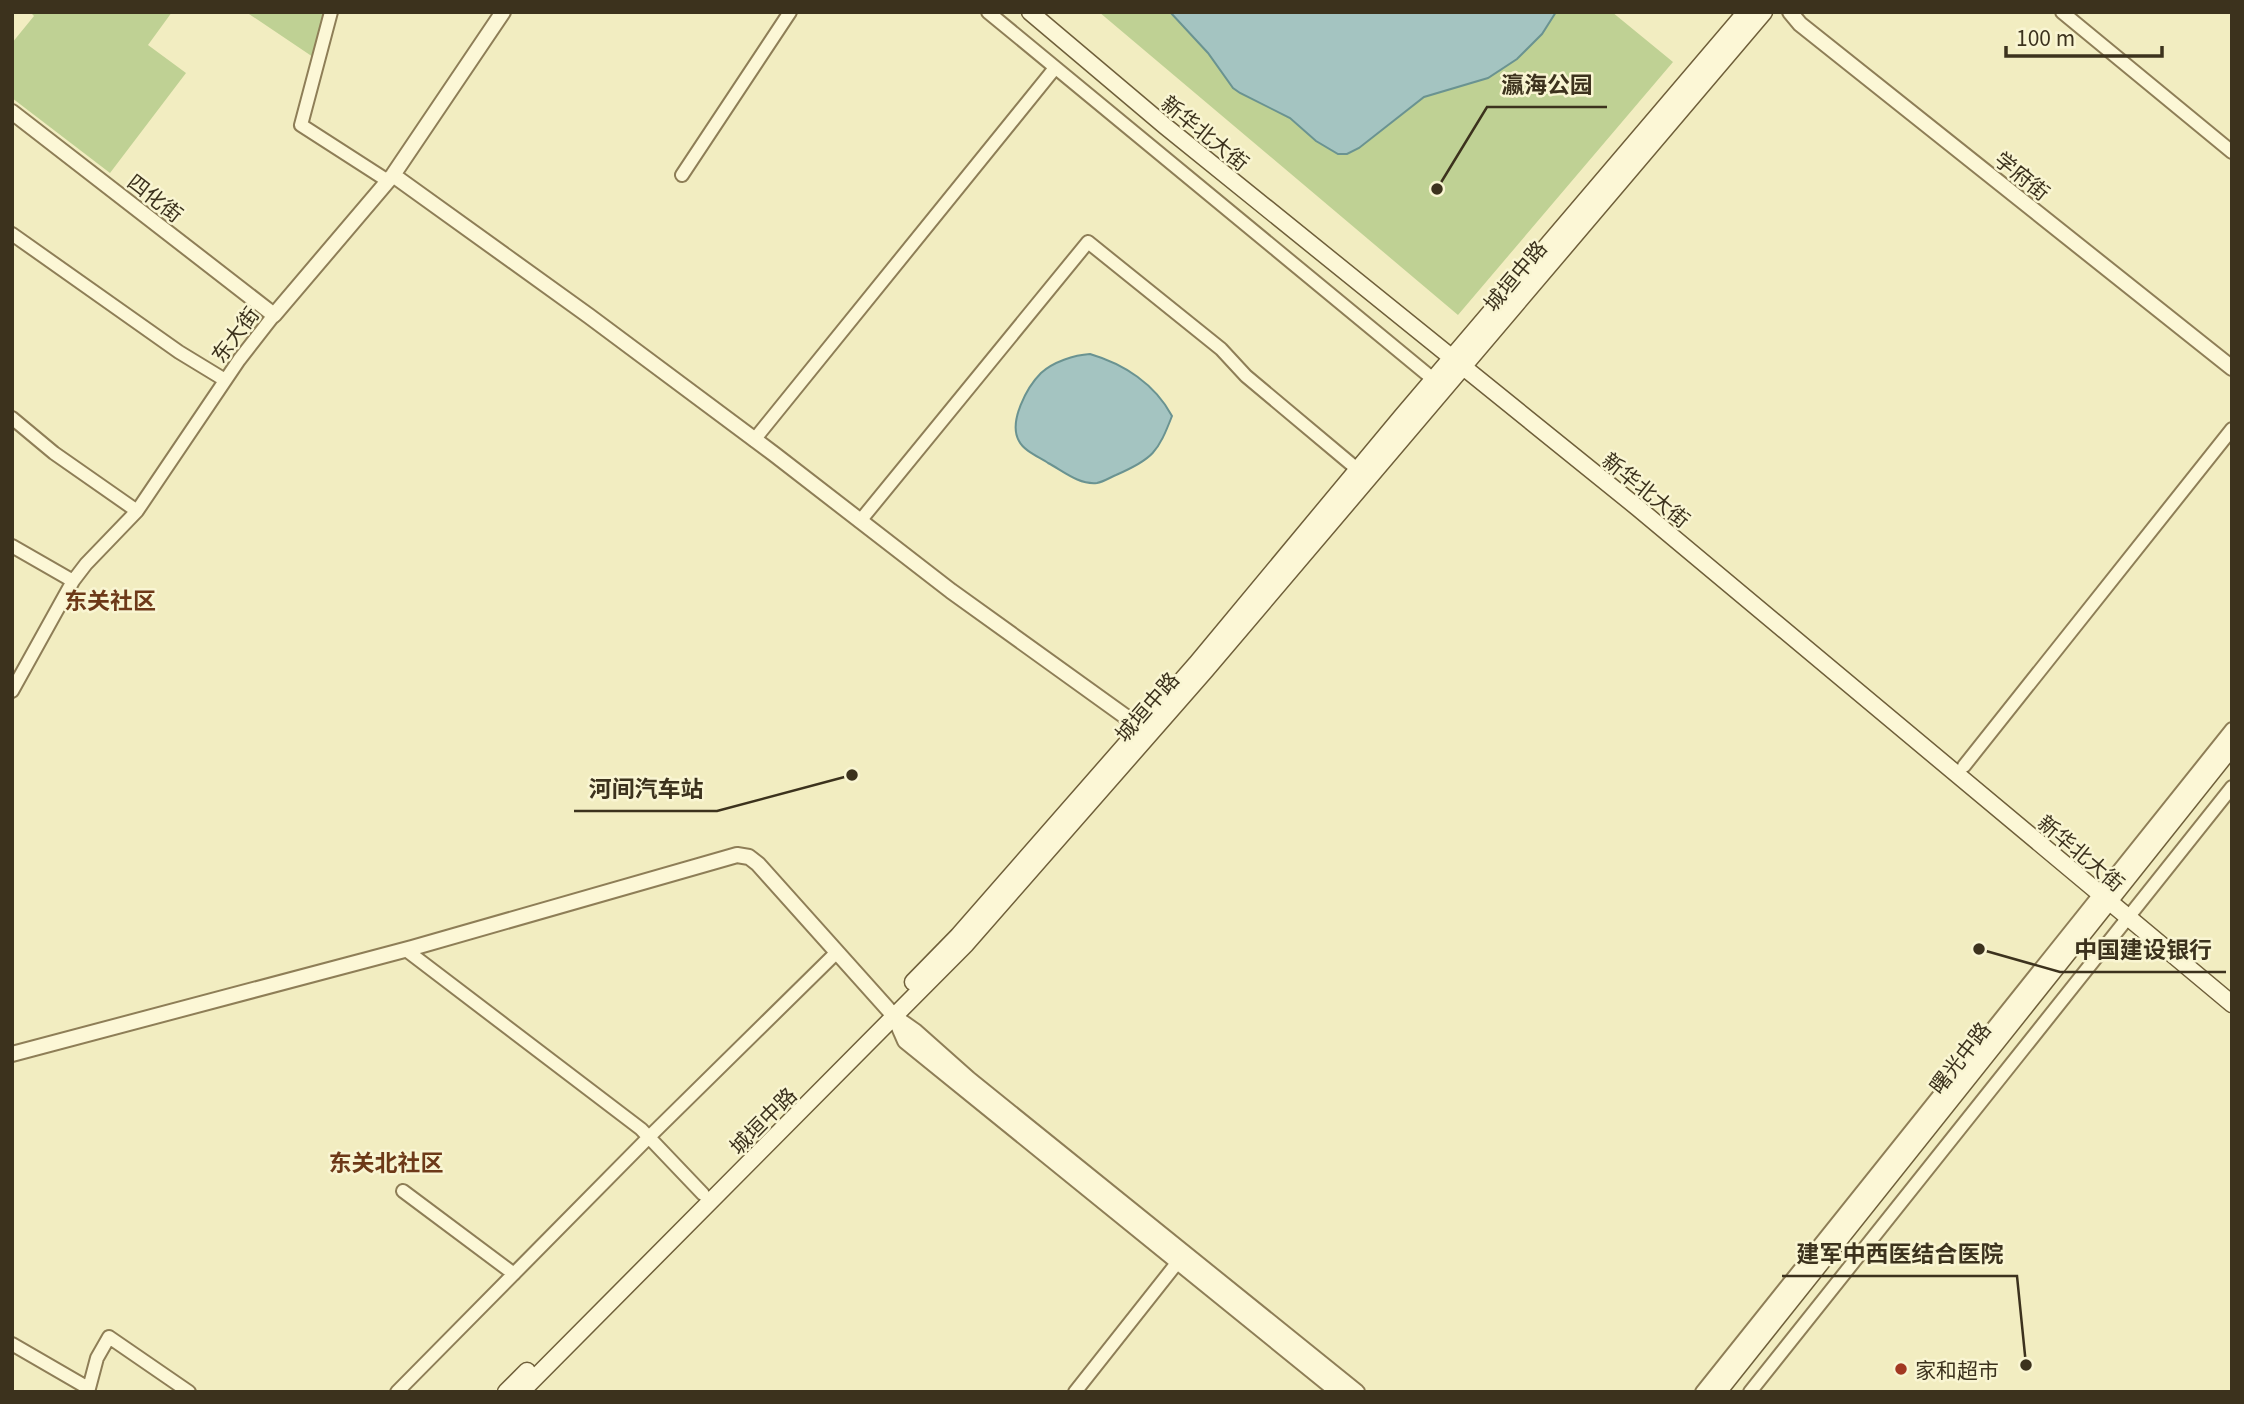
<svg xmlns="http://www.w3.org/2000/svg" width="2244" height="1404" font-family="Georgia,'Noto Sans SC',serif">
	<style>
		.green { fill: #bfd194 }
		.water { fill: #a4c4c1; stroke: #6a9391; stroke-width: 2 }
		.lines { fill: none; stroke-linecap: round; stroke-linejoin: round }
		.minor-casing { stroke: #8e7e57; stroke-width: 16 }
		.tertiary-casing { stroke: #8e7e57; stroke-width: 18 }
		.secondary-casing { stroke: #6f5f3a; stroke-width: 19 }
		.minor { stroke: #fcf7d6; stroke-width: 12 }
		.tertiary { stroke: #fcf7d6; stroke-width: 14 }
		.secondary { stroke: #fcf7d6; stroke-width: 16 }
		.poi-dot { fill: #a23821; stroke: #f9f5d2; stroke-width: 2.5 }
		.labels { text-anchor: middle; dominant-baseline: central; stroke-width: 5; stroke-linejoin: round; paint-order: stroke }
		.street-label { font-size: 21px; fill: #3c321d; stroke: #f9f5d2 }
		.poi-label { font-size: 21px; fill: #3c321d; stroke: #f9f5d2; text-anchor: start }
		.neighbourhood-label { font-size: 23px; font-weight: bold; fill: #6d3918; stroke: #f9f5d2 }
		.leader { fill: none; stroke: #3c321d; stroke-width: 2.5 }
		.callout-dot { fill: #3c321d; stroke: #f9f5d2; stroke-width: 2.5 }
		.callout-label { font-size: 23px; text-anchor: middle; font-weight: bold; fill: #3c321d; stroke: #f9f5d2; stroke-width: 5; stroke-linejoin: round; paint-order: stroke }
	</style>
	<rect width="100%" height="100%" fill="#f2edc1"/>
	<!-- green -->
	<path class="green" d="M 30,12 L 172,12 L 148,45 L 186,73 L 110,173 L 12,98 L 12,43 L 34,16 Z
		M 246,12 L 325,12 L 313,57 Z
		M 1099,12 L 1612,12 L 1673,62 L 1458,315 Z"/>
	<!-- water -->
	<path class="water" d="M 1170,12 L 1556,12 L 1542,34 L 1517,59 L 1488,78 L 1424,97 L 1359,148 L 1347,154 L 1338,154 L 1316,141 L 1290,118 L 1240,93 L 1233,88 L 1208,53 Z
		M 1090,354 C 1124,364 1155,384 1172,416 C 1158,452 1153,459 1116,475 C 1111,477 1103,482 1097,483 C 1079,485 1063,471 1048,463 C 1039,457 1024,451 1019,441 C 1008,422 1027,387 1041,373 C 1053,362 1074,355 1090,354 Z"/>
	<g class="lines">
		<!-- minor casing -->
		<g class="minor-casing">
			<path id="minor" d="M 331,12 L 301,125 L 388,181
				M 988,12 L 1433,379
				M 2062,12 L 2232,152
				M 682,175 L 790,12
				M 12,234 L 179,352 L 225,380
				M 12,418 L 54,453 L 137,511
				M 754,440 L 1055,68
				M 860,521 L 1088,242 L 1221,349 L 1246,376 L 1357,469
				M 12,546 L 73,581
				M 12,691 L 73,581 L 86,564 L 137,511 L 239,360 L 274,315
				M 1964,766 L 2232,429
				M 406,950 L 641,1129 L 703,1194
				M 403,1191 L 514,1274
				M 12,1344 L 88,1388
				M 88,1392 L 97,1358 L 109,1337 L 189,1392
				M 397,1392 L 649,1137 L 837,952
				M 1075,1392 L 1177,1263
				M 1702,1392 L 2232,729
				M 1750,1392 L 2232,787"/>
		</g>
		<!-- tertiary casing -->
		<g class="tertiary-casing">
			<path id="tertiary" d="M 1790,12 L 1800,24 L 2232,368
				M 12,112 L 274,315 L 393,175 L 503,12
				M 393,175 L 589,316 L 774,454 L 951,591 L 1140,727
				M 895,1017 L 915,1031 L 969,1079 L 1357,1392
				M 12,1054 L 412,948 L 737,855 L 749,857 L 758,864 L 887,1008 L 894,1016 L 905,1041 L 1338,1392"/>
		</g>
		<!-- secondary casing -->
		<g class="secondary-casing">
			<path id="secondary" d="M 1030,12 L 1165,126 L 1638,508 L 2232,1004
				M 913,982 L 958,936 L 1196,664 L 1402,416 L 1746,12
				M 506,1392 L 527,1371
				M 521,1392 L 966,944 L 1205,671 L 1764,12
				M 1718,1392 L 2232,747"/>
		</g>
		<!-- minor -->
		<use href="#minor" class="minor"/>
		<!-- tertiary -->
		<use href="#tertiary" class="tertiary"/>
		<!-- secondary -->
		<use href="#secondary" class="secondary"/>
	</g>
	<!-- markers -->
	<circle class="poi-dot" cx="1901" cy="1369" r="7"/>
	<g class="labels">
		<!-- street labels -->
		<g class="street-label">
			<text transform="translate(1206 132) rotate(39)">新华北大街</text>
			<text transform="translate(2023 175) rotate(39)">学府街</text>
			<text transform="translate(156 197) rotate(38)">四化街</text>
			<text transform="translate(1514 275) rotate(-50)">城垣中路</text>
			<text transform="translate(234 334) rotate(-53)">东大街</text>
			<text transform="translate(1647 489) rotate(39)">新华北大街</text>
			<text transform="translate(1146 706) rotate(-49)">城垣中路</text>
			<text transform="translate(2082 852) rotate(40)">新华北大街</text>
			<text transform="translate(1959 1057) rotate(-52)">曙光中路</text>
			<text transform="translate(762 1120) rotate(-45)">城垣中路</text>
		</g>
		<!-- poi labels -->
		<g class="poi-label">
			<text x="1915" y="1369">家和超市</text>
		</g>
		<!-- neighbourhood labels -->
		<g class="neighbourhood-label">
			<text x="110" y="599">东关社区</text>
			<text x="386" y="1161">东关北社区</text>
		</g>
	</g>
	<!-- callouts -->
	<path class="leader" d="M1437 189L1487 107H1607M852 775L717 811H574M1979 949L2060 972H2226M2026 1365L2017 1276H1782"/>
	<g class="callout-dot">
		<circle cx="1437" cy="189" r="7"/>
		<circle cx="852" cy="775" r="7"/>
		<circle cx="1979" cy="949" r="7"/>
		<circle cx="2026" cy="1365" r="7"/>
	</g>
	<g class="callout-label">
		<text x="1547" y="93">瀛海公园</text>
		<text x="646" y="797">河间汽车站</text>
		<text x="2143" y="958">中国建设银行</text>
		<text x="1900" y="1262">建军中西医结合医院</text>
	</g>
	<!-- border -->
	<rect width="2244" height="1404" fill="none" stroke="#3c321d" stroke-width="28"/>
	<!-- scale -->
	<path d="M2006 46v10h156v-10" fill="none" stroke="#3c321d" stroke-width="3.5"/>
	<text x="2016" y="46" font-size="21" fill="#3c321d" stroke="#f9f5d2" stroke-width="5" paint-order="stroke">100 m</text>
</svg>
